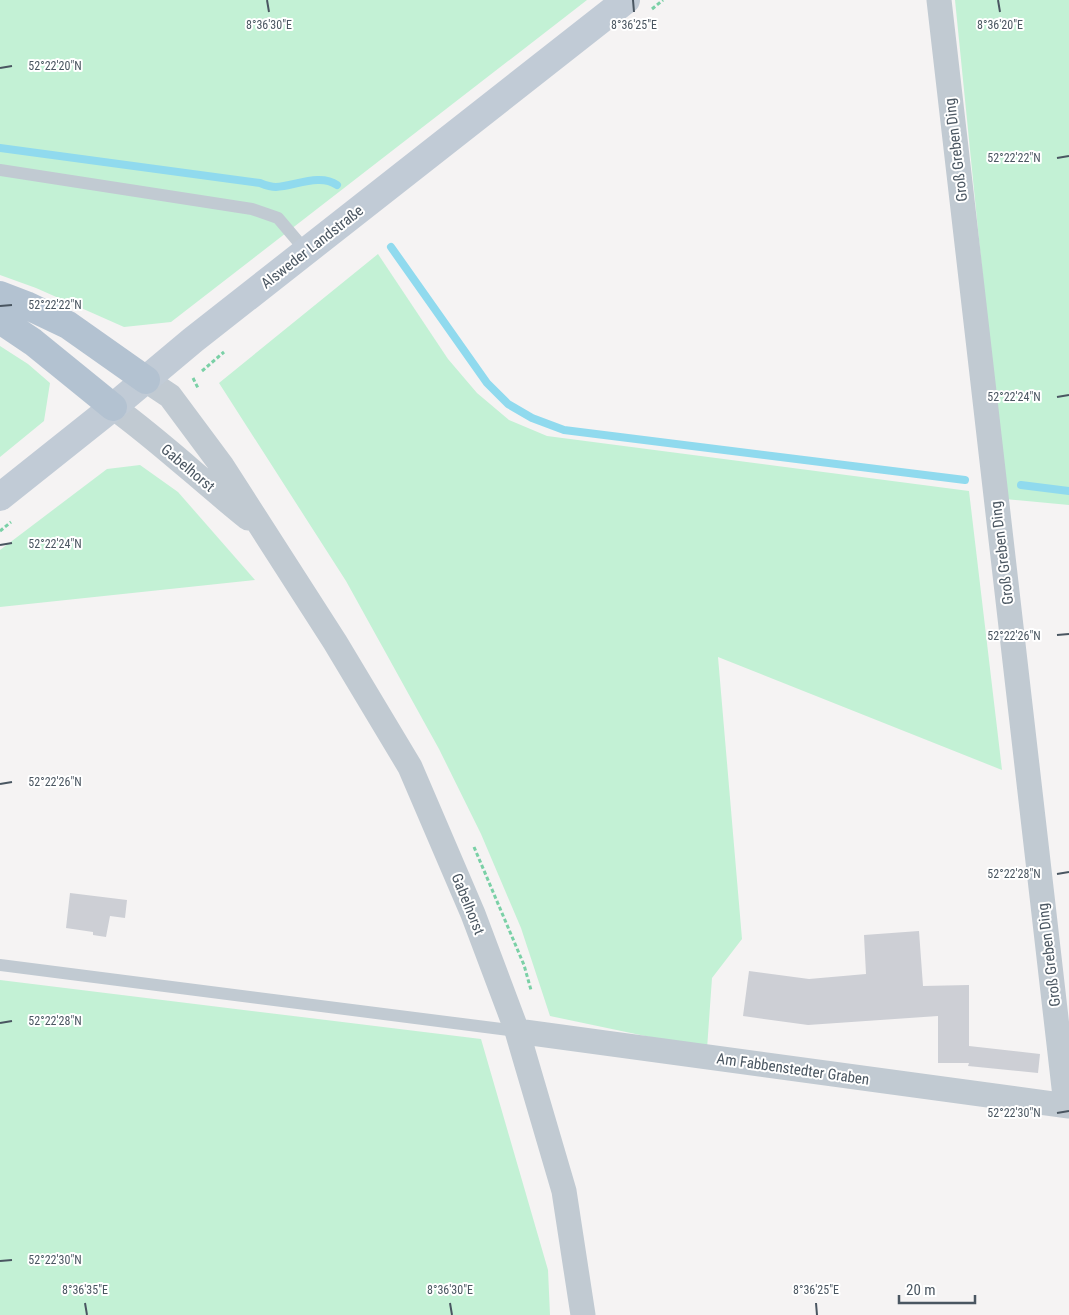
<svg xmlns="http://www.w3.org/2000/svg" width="1069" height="1315" font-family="'Roboto Condensed',sans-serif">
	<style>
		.green { fill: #c3f1d5 }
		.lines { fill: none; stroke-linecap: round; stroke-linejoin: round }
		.stream { stroke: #90daee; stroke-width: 8 }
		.building { fill: #cdcfd5 }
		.path { stroke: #7ad0a6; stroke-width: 3; stroke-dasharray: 4 2.5; stroke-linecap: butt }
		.lane { stroke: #c1cad2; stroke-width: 12 }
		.street { stroke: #c1cad2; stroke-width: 25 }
		.secondary { stroke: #c1cbd6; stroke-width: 28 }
		.primary { stroke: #b3c2d1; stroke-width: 28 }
		.ticks { fill: none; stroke: #4a5661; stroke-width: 2 }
		.labels { text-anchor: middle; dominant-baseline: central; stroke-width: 4; stroke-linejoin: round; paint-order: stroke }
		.street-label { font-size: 15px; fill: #4a5661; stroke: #fff }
		.ticks-label { font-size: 12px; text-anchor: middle; fill: #4a5661; stroke: #fff; stroke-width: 4; stroke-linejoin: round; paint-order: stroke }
	</style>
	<rect width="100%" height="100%" fill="#f5f3f3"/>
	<!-- green -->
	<path class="green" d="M 0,0 L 587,0 L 171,322 L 124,327 L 36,288 L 0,275 Z
		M 955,0 L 1069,0 L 1069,505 L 1005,499 Z
		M 378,254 L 448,359 L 477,393 L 509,420 L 547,436 L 969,491 L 1002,770 L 718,657 L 742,939 L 712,978 L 707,1049 L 550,1016 L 521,928 L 481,834 L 439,749 L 346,581 L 219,383 Z
		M 0,346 L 28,364 L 50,383 L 44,421 L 0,457 Z
		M 140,465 L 178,492 L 255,580 L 0,607 L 0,550 L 107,469 Z
		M 0,980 L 481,1039 L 548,1270 L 550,1315 L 0,1315 Z"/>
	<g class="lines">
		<!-- stream -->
		<path class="stream" d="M 0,148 L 260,183 C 265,185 271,187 276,187 C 295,186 320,173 337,185
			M 391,247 L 487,383 L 508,404 L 532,418 L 564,430 L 965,480
			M 1021,485 L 1069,491"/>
	</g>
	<!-- building -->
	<path class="building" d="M 70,893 L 127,900 L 125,918 L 110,916 L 106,937 L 93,935 L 93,932 L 66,928 Z
		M 919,931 L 923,986 L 969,985 L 969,1046 L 1040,1054 L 1038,1073 L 968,1066 L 969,1063 L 938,1063 L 938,1016 L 808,1025 L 743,1016 L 749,971 L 809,979 L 866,974 L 864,935 Z"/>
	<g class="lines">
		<!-- path -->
		<path class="path" d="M 652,9 L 663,0
			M 202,371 L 224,352
			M 193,378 L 198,388
			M 0,531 L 11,522
			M 474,847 L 524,965 L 531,990"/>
		<!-- lane -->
		<path class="lane" d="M 0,170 L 252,209 L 278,218 L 306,251
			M 0,965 L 517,1031"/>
		<!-- street -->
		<path class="street" d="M 939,0 L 1066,1105
			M 146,380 L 170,396 L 222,466 L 335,642 L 410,767 L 473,914 L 517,1031 L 564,1191 L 583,1315
			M 113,407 C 160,441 203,482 248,518
			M 517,1031 L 1069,1106"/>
		<!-- secondary -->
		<path class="secondary" d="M 0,497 L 113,407 L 193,340 L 626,0"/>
		<!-- primary -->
		<path class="primary" d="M 0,295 L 26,305 L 68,325 L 146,380
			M 0,320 L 33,342 L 113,407"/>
	</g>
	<!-- ticks -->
	<path class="ticks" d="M 267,0 L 269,12M 633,0 L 634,12M 998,0 L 1000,12M 0,68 L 12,66M 1057,158 L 1069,156M 0,306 L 12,305M 1057,397 L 1069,395M 0,545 L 12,543M 1057,635 L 1069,634M 0,784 L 12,782M 1057,874 L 1069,872M 0,1023 L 12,1021M 1057,1113 L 1069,1111M 0,1261 L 12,1260M 85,1303 L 87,1315M 450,1303 L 452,1315M 816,1303 L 817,1315"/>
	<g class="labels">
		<!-- street labels -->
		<g class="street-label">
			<text transform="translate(956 150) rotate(-97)">Groß Greben Ding</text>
			<text transform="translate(312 247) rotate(-38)">Alsweder Landstraße</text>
			<text transform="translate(188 468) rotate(40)">Gabelhorst</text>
			<text transform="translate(1002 553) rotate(-97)">Groß Greben Ding</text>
			<text transform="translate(468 904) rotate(68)">Gabelhorst</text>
			<text transform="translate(1049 955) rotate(-97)">Groß Greben Ding</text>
			<text transform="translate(793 1069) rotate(8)">Am Fabbenstedter Graben</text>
		</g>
	</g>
	<g class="ticks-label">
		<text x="269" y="29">8°36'30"E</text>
		<text x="634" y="29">8°36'25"E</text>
		<text x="1000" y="29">8°36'20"E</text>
		<text x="55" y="70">52°22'20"N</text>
		<text x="1014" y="162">52°22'22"N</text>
		<text x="55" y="309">52°22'22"N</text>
		<text x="1014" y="401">52°22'24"N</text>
		<text x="55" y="548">52°22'24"N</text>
		<text x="1014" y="640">52°22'26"N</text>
		<text x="55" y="786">52°22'26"N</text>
		<text x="1014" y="878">52°22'28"N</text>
		<text x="55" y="1025">52°22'28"N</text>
		<text x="1014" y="1117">52°22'30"N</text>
		<text x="55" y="1264">52°22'30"N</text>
		<text x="85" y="1294">8°36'35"E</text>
		<text x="450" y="1294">8°36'30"E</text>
		<text x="816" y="1294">8°36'25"E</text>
	</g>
	<!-- scale -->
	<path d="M899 1295v8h76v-8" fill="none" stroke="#4a5661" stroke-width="2.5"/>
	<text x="906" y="1295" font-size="15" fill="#4a5661" stroke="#ffffff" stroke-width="4" paint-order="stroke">20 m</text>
</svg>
